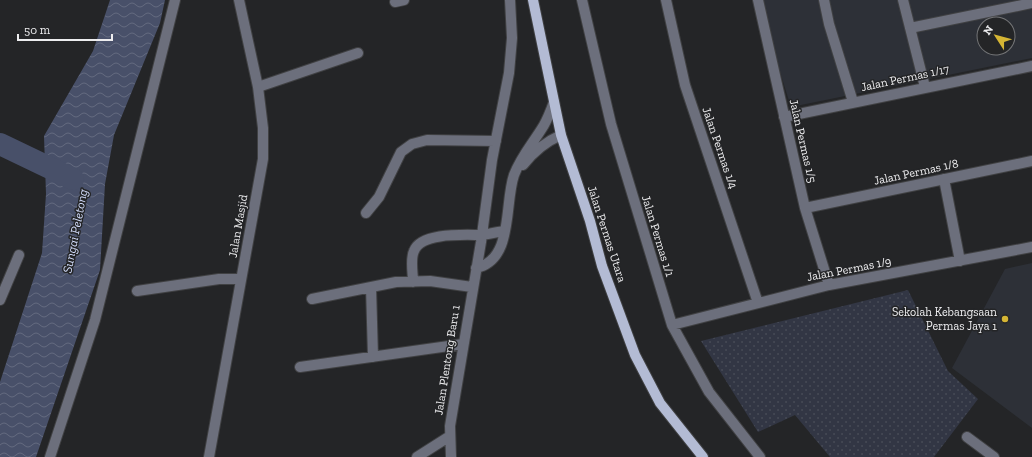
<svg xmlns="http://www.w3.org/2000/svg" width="1032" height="457" font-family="'Zilla Slab',serif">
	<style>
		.built { fill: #2d3037; fill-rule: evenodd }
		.park { fill: url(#park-dots) }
		.water { fill: url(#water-waves) }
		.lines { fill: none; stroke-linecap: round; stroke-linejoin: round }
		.river { stroke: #485069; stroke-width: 22 }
		.minor-casing { stroke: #404143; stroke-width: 12 }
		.major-casing { stroke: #404143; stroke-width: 12 }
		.minor { stroke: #6c6f7c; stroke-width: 10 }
		.major { stroke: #b3bbd4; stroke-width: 10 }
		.poi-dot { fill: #d5b534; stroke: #242527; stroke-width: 1.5 }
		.labels { text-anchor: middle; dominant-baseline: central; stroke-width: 3; stroke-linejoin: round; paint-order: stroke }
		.street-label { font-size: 12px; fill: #ededef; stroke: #242527 }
		.poi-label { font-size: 12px; fill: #ededef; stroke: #242527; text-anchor: end }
		.water-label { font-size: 13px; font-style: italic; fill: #d3ddfc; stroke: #242527 }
	</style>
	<defs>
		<pattern id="park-dots" width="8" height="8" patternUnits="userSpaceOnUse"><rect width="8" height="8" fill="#323644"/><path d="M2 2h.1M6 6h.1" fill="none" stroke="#464a56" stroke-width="1.8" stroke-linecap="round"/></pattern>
		<pattern id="water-waves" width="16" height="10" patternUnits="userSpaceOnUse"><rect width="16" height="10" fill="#485069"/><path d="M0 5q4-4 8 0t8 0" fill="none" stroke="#636a7f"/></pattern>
	</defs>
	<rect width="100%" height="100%" fill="#242527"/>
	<!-- built -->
	<path class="built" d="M 762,0 L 1032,0 L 1032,58 L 791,107 L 768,34 ZM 984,24 L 1008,24 L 1008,48 L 984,48 Z
		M 1032,263 L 1032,428 L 952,368 L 1005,269 Z"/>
	<!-- park -->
	<path class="park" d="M 908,290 L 948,371 L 978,399 L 934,457 L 830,457 L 795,415 L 758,432 L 701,341 Z"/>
	<!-- water -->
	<path class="water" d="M 110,0 L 165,0 L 160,23 L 114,135 L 105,184 L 100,270 L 36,457 L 0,457 L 0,382 L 42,253 L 46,194 L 44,136 L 93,51 Z"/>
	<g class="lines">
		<!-- river -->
		<path class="river" d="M 0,144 L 73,179"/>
		<!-- minor casing -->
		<g class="minor-casing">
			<path id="minor" d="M 582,0 L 611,124 L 672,325 L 709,392 L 760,457
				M 666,0 L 685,85 L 758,303
				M 758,0 L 805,208 L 829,285
				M 824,0 L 829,24 L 853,102
				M 903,0 L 925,87
				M 395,2 L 404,0
				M 910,28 L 1032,3
				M 258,87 L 358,53
				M 784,117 L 1032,66
				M 523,165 C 534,151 545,142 561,135
				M 944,179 L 960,261
				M 805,208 L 1032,161
				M 366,213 L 379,197 L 401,152 L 412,144 L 427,140 L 496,141
				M 476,268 C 514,260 504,204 514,175 C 521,156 534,142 544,125 C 548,118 551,110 554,102
				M 413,282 C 413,273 410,259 414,251 C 421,232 465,235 481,235 C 489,234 497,232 505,231
				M 371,287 L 373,357
				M 137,291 L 219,279 L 241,279
				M 312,299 L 396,282 L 430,281 L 472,287
				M 0,300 L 19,255
				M 672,325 L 829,285 L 1032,247
				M 300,367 L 463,344
				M 967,437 L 994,457
				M 50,457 L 95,320 L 175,0
				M 209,457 L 263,159 L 263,128 L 258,87 L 239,0
				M 417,457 L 450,436
				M 451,457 L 450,426 L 481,242 L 492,160 L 509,73 L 512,38 L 510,0"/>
		</g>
		<!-- major casing -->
		<g class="major-casing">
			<path id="major" d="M 533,0 L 561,135 L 590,221 L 602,266 L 635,355 L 660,403 L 703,457"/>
		</g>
		<!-- minor -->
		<use href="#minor" class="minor"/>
		<!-- major -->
		<use href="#major" class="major"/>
	</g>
	<!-- markers -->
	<circle class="poi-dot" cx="1005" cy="319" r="4"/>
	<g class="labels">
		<!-- street labels -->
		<g class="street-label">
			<text transform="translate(905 78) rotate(-12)">Jalan Permas 1/17</text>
			<text transform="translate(803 141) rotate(77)">Jalan Permas 1/5</text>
			<text transform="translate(720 148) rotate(71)">Jalan Permas 1/4</text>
			<text transform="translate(916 172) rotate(-12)">Jalan Permas 1/8</text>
			<text transform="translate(238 226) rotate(-80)">Jalan Masjid</text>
			<text transform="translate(607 234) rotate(72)">Jalan Permas Utara</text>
			<text transform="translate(658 236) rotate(73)">Jalan Permas 1/1</text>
			<text transform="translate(849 269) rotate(-11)">Jalan Permas 1/9</text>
			<text transform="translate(447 360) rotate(-81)">Jalan Plentong Baru 1</text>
		</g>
		<!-- poi labels -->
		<g class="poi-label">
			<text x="997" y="312">Sekolah Kebangsaan<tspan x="997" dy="14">Permas Jaya 1</tspan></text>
		</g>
		<!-- water labels -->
		<g class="water-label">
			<text transform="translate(75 231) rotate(-79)">Sungai Peletong</text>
		</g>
	</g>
	<!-- north arrow -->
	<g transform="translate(996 36) rotate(306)"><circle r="19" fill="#242527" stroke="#747577"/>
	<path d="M0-3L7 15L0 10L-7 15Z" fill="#d5b534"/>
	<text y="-6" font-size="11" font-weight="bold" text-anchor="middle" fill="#ededef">N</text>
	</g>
	<!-- scale -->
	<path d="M18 34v6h94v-6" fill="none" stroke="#ededef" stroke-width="2"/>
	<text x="24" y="34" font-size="12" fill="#ededef" stroke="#242527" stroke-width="3" paint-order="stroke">50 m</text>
</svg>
